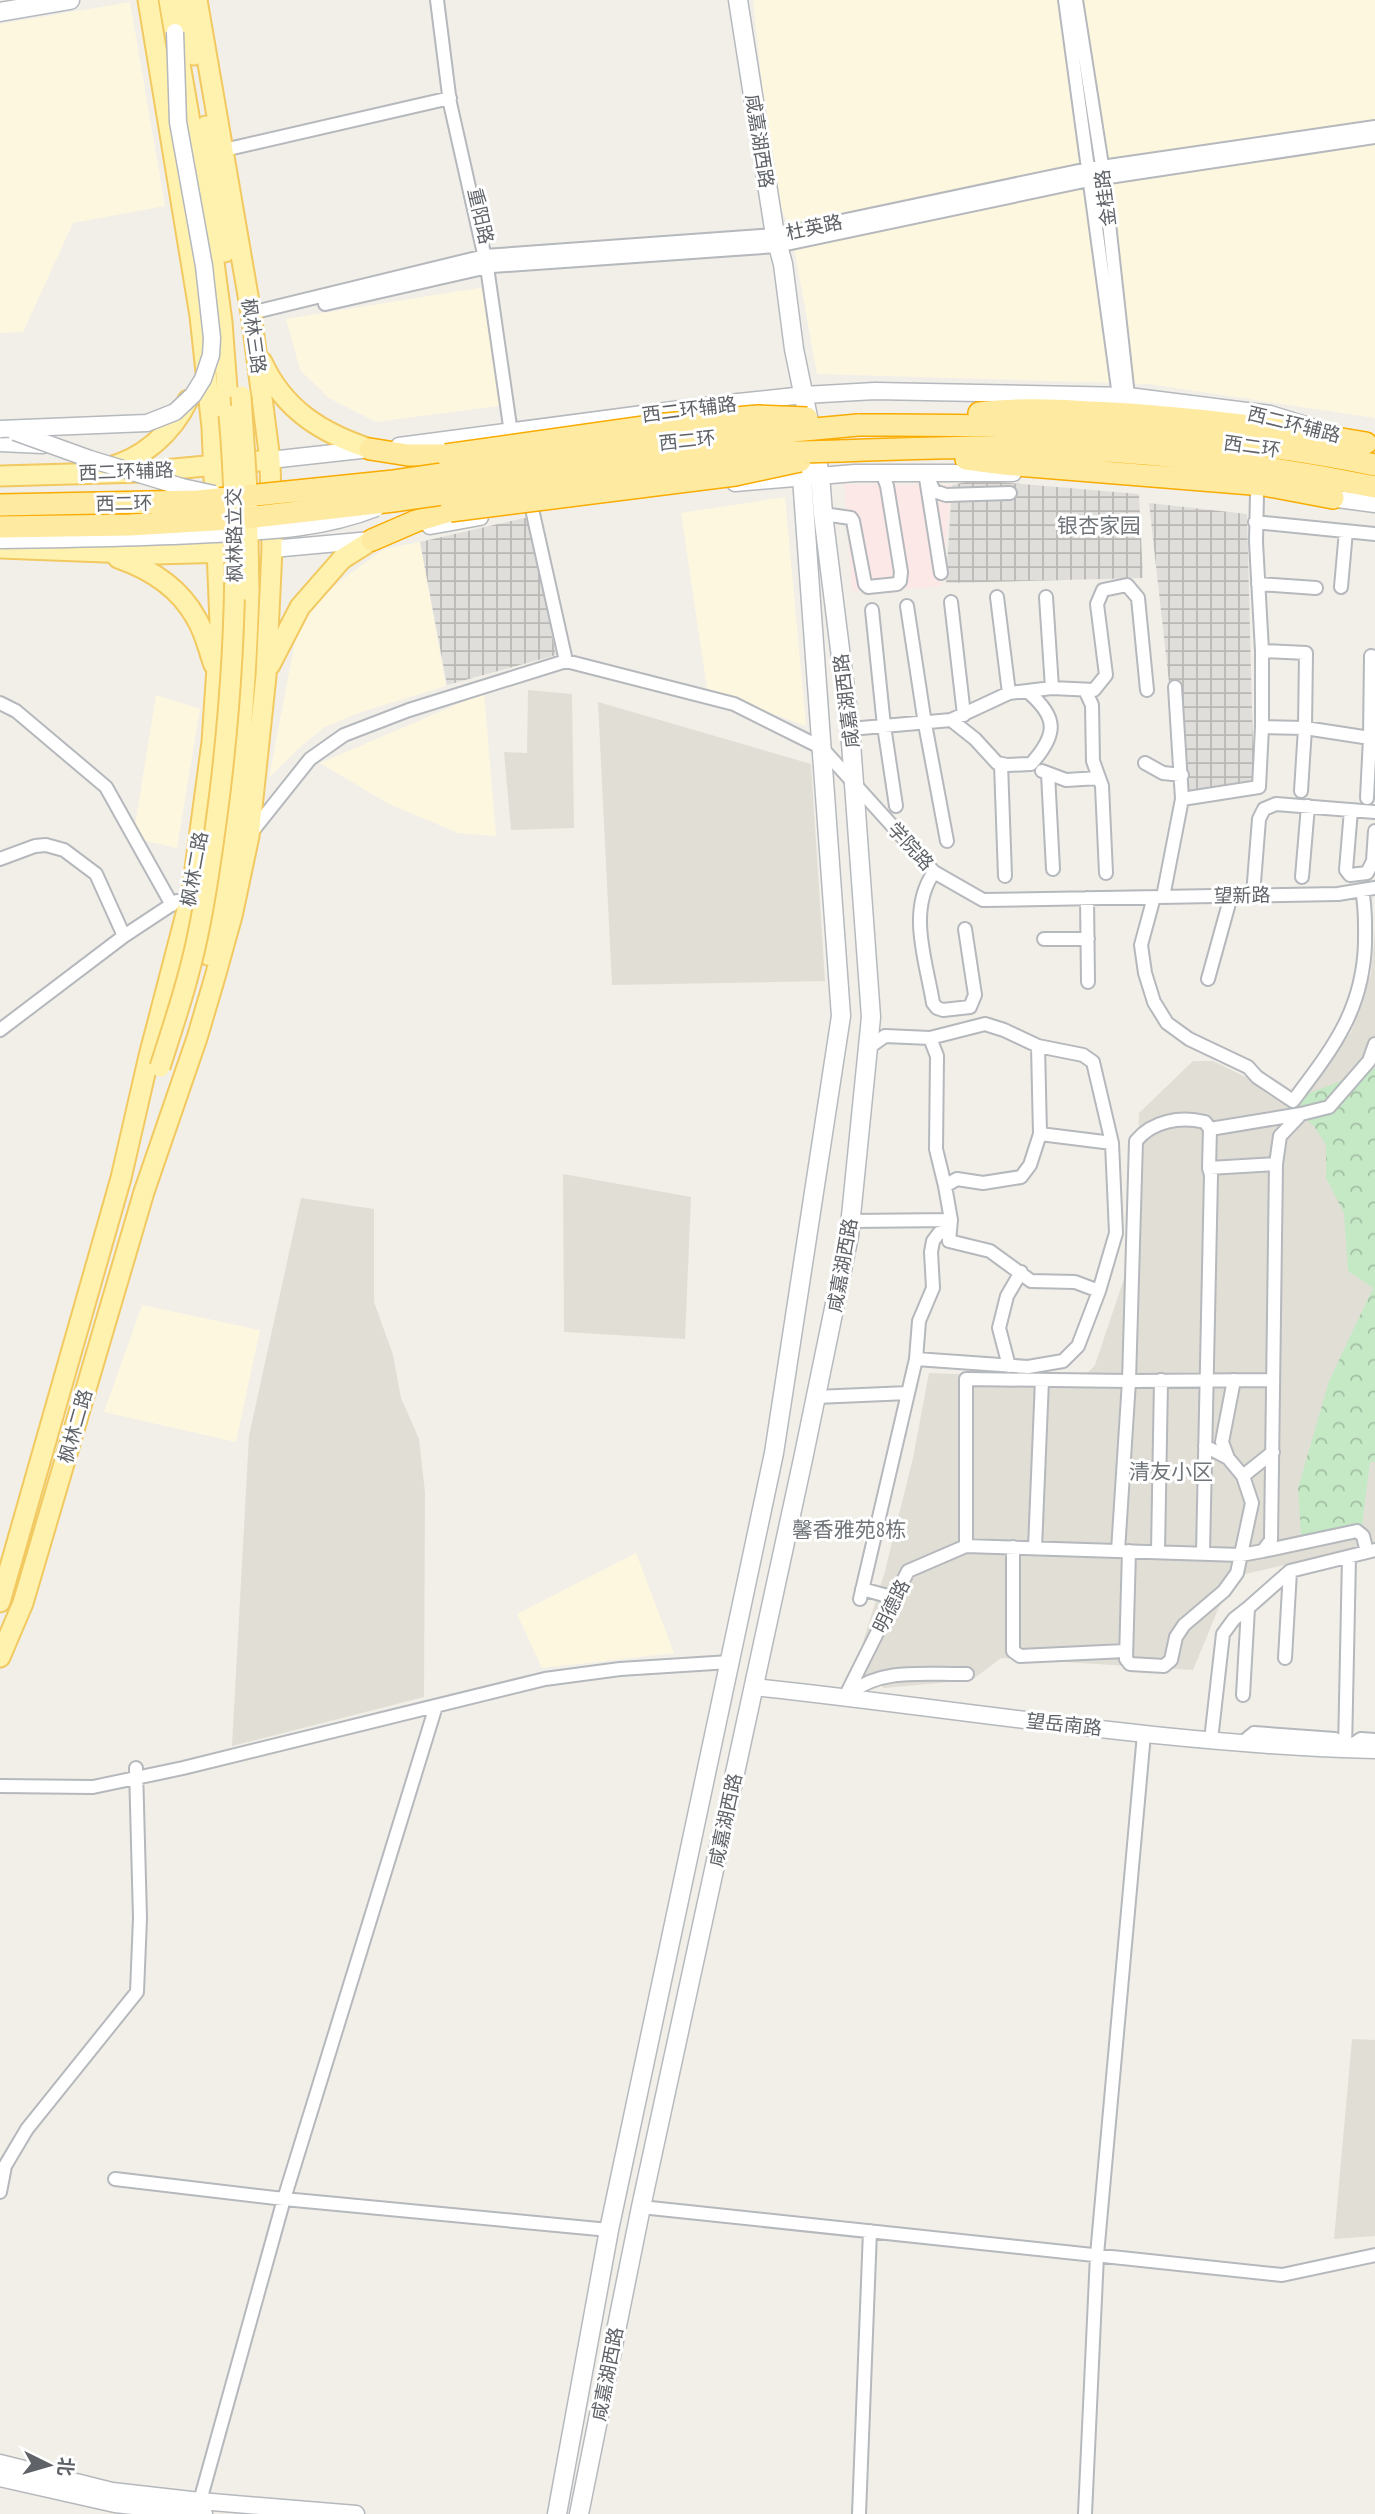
<svg xmlns="http://www.w3.org/2000/svg" width="1375" height="2514" font-family="'PT Sans Narrow','Noto Sans SC',sans-serif">
	<style>
		.commercial { fill: #fef7e0 }
		.industrial { fill: url(#industrial-grid) }
		.education { fill: #e1ded6 }
		.medical { fill: #fce8e6 }
		.park { fill: url(#park-crowns) }
		.lines { fill: none; stroke-linecap: round; stroke-linejoin: round }
		.minor-casing { stroke: #b5b8bc; stroke-width: 16 }
		.tertiary-casing { stroke: #b5b8bc; stroke-width: 19 }
		.secondary-casing { stroke: #b6babf; stroke-width: 21 }
		.primary-casing { stroke: #f2c960; stroke-width: 23 }
		.trunk-casing { stroke: #f9ab00; stroke-width: 24 }
		.minor { stroke: #fff; stroke-width: 12 }
		.tertiary { stroke: #fff; stroke-width: 16 }
		.secondary { stroke: #fff; stroke-width: 18 }
		.primary { stroke: #fff2af; stroke-width: 19 }
		.trunk { stroke: #feeaa1; stroke-width: 21 }
		.tertiary-bridge-casing { stroke: #b5b8bc; stroke-width: 19; stroke-linecap: butt }
		.primary-bridge-casing { stroke: #f2c960; stroke-width: 23; stroke-linecap: butt }
		.trunk-bridge-casing { stroke: #f9ab00; stroke-width: 24; stroke-linecap: butt }
		.tertiary-bridge { stroke: #fff; stroke-width: 16 }
		.primary-bridge { stroke: #fff2af; stroke-width: 19 }
		.trunk-bridge { stroke: #feeaa1; stroke-width: 21 }
		.labels { text-anchor: middle; dominant-baseline: central; stroke-width: 6; stroke-linejoin: round; paint-order: stroke }
		.street-label { font-size: 19px; fill: #5f6368; stroke: #fff }
		.neighbourhood-label { font-size: 21px; fill: #70757a; stroke: #fff }
	</style>
	<defs>
		<pattern id="industrial-grid" width="8" height="8" patternUnits="userSpaceOnUse" patternTransform="scale(1.75)"><rect width="8" height="8" fill="#e0deda"/><path d="M0 4h8M4 0v8" fill="none" stroke="#b9b8b5"/></pattern>
		<pattern id="park-crowns" width="20" height="18" patternUnits="userSpaceOnUse" patternTransform="scale(1.75)"><rect width="20" height="18" fill="#c5e8c5"/><path d="M2 6a3 3 0 1 1 6 0M12 15a3 3 0 1 1 6 0" fill="none" stroke="#a3c0a4"/></pattern>
	</defs>
	<rect width="100%" height="100%" fill="#f1efe8"/>
	<!-- commercial -->
	<path class="commercial" d="M 753,0 L 1375,0 L 1375,418 L 1149,384 L 817,374 L 791,231 L 773,189 Z
		M 130,2 L 165,206 L 73,223 L 23,332 L 0,333 L 0,24 Z
		M 485,287 L 506,405 L 376,422 L 329,398 L 300,370 L 286,319 Z
		M 785,497 L 806,726 L 707,689 L 681,513 Z
		M 420,542 L 446,686 L 358,713 L 323,728 L 298,749 L 269,778 L 299,620 L 340,581 L 384,549 Z
		M 484,693 L 496,836 L 458,833 L 389,804 L 320,763 Z
		M 156,695 L 200,709 L 177,848 L 133,838 Z
		M 142,1305 L 260,1330 L 236,1442 L 104,1412 Z
		M 636,1553 L 674,1653 L 542,1668 L 517,1614 Z"/>
	<!-- industrial -->
	<path class="industrial" d="M 975,480 L 1139,494 L 1143,578 L 946,583 L 952,485 Z
		M 1149,503 L 1247,514 L 1254,787 L 1182,799 Z
		M 529,517 L 556,655 L 447,685 L 420,542 Z"/>
	<!-- education -->
	<path class="education" d="M 528,690 L 572,694 L 574,828 L 511,830 L 504,752 L 527,753 Z
		M 598,702 L 811,764 L 825,981 L 612,985 Z
		M 1375,931 L 1375,1545 L 1240,1575 L 1219,1607 L 1193,1670 L 1001,1658 L 972,1680 L 884,1688 L 855,1668 L 885,1571 L 913,1458 L 929,1373 L 1082,1379 L 1095,1365 L 1135,1246 L 1139,1113 L 1193,1061 L 1213,1061 L 1284,1096 L 1305,1096 L 1351,1032 L 1371,973 Z
		M 563,1174 L 691,1197 L 685,1339 L 564,1332 Z
		M 301,1198 L 374,1209 L 374,1302 L 393,1355 L 401,1398 L 419,1439 L 425,1492 L 424,1697 L 232,1746 L 249,1436 Z
		M 1352,2039 L 1375,2040 L 1375,2236 L 1334,2239 Z"/>
	<!-- medical -->
	<path class="medical" d="M 844,484 L 952,485 L 941,587 L 852,591 Z"/>
	<!-- park -->
	<path class="park" d="M 1375,1068 L 1375,1462 L 1370,1462 L 1361,1534 L 1302,1551 L 1298,1488 L 1329,1381 L 1373,1288 L 1348,1271 L 1344,1213 L 1326,1178 L 1326,1145 L 1314,1126 L 1295,1111 L 1307,1094 Z"/>
	<g class="lines">
		<!-- minor casing -->
		<g class="minor-casing">
			<path id="minor" d="M 437,0 L 450,103 L 487,267 L 511,433
				M 1065,0 L 1119,396
				M 1076,0 L 1104,178 L 1128,396
				M 224,150 L 450,98
				M 325,304 L 492,266 L 777,246 L 1089,180 L 1375,137
				M 251,313 L 485,256 L 775,235 L 1088,169 L 1375,127
				M 925,472 L 941,573
				M 928,478 L 934,491 L 946,495 L 1010,493
				M 1257,494 L 1256,542 L 1262,651
				M 532,509 L 566,661 L 734,704 L 822,748 L 934,872 L 983,900 L 1338,894 L 1375,888
				M 823,514 L 851,518 L 853,521 L 865,584 L 868,587 L 897,584 L 900,581 L 901,572 L 887,486 L 882,472
				M 1255,522 L 1375,534
				M 1258,584 L 1316,588
				M 1341,587 L 1346,531
				M 997,597 L 1009,693
				M 1046,597 L 1052,688
				M 951,602 L 964,715
				M 907,606 L 925,724 L 947,841
				M 872,610 L 884,726 L 896,806
				M 1262,651 L 1306,653 L 1305,728 L 1262,727 Z
				M 1375,657 L 1371,656 L 1370,738 L 1375,738
				M 1175,687 L 1182,799 L 1259,787 L 1262,727
				M 1085,690 L 1092,705 L 1093,761 L 1102,786 L 1106,873
				M 0,703 L 16,711 L 106,787 L 172,905
				M 951,720 L 975,739 L 997,763 L 1007,765 L 1031,764 C 1058,734 1058,717 1027,691
				M 850,729 L 951,720 L 1009,693 L 1052,688 L 1094,690 L 1106,675 L 1097,604 L 1103,590 L 1127,585 L 1138,598 L 1147,690
				M 1145,763 L 1163,773 L 1182,775
				M 1001,764 L 1005,876
				M 1042,771 L 1066,780 L 1099,778
				M 1048,774 L 1053,869
				M 1301,791 L 1305,728 L 1370,738 L 1367,798
				M 1351,810 L 1346,870 L 1350,875 L 1367,873 L 1373,861 L 1375,831
				M 251,833 L 310,759 L 344,735 L 409,710 L 566,661
				M 0,859 L 35,846 L 46,845 L 64,850 L 96,874 L 124,936
				M 934,872 C 907,911 926,960 933,1003 L 937,1008 L 943,1010 L 970,1007 L 975,995 L 965,929
				M 1302,877 L 1308,806
				M 1253,895 L 1259,819 L 1264,809 L 1276,804 L 1375,812
				M 1154,897 L 1141,945 L 1145,973 L 1154,1002 L 1167,1023 L 1189,1039 L 1248,1067 L 1257,1077 L 1293,1101 C 1332,1049 1363,1011 1365,943 C 1365,925 1366,909 1362,890
				M 1163,897 L 1182,799
				M 1087,898 L 1088,982
				M 1044,939 L 1088,939
				M 1208,979 L 1231,896
				M 0,1030 L 124,936 L 177,901
				M 930,1038 L 937,1056 L 936,1149 L 945,1186 L 957,1179 L 983,1183 L 1021,1177 L 1030,1165 L 1040,1134
				M 1038,1046 L 1040,1134 L 1112,1143
				M 1210,1129 L 1301,1114 L 1329,1107 L 1369,1061 L 1375,1044
				M 1276,1164 L 1280,1136 L 1301,1114
				M 945,1186 L 951,1220 L 949,1241 L 990,1251 L 1031,1281 L 1075,1282 L 1099,1291
				M 850,1221 L 951,1220
				M 916,1359 L 919,1321 L 933,1288 L 931,1252 L 933,1241 L 939,1233 L 950,1231
				M 1009,1366 L 999,1328 L 1007,1296 L 1021,1272
				M 816,1397 L 908,1393
				M 1228,1458 L 1222,1442 L 1234,1380
				M 1243,1476 L 1273,1452
				M 966,1546 L 966,1379 L 1129,1381 L 1273,1380
				M 1013,1547 L 1013,1651 L 1020,1656 L 1125,1651
				M 1035,1548 L 1042,1380
				M 1118,1551 L 1129,1381 L 1136,1141 C 1152,1121 1180,1116 1205,1122 L 1210,1129 L 1209,1168
				M 1129,1551 L 1126,1659 L 1130,1664 L 1164,1666 L 1171,1660 L 1176,1637 L 1184,1625 L 1224,1591 L 1237,1573 L 1252,1503 L 1243,1476 L 1228,1458 L 1205,1446
				M 1263,1551 L 1357,1531 L 1363,1536 L 1367,1552
				M 1158,1552 L 1161,1380
				M 862,1589 L 895,1598
				M 860,1599 L 916,1359 L 1028,1367 L 1063,1361 L 1078,1346 L 1099,1291 L 1116,1233 L 1112,1143 L 1093,1062 L 1083,1055 L 1038,1046 L 1004,1030 L 985,1024 L 930,1038 L 885,1036 L 868,1048
				M 1285,1658 L 1290,1571
				M 850,1693 C 883,1667 927,1675 967,1674
				M 1243,1695 L 1248,1608 L 1290,1571 L 1375,1550
				M 845,1697 L 908,1571 L 966,1546 L 1241,1555 L 1263,1551 L 1271,1540 L 1276,1164 L 1209,1168 L 1211,1175 L 1203,1553
				M 1211,1740 L 1223,1634 L 1234,1619 L 1248,1608
				M 1242,1743 L 1254,1733 L 1335,1739 L 1345,1750
				M 1346,1749 L 1361,1739 L 1375,1740
				M 1345,1750 L 1349,1557
				M 0,1786 L 93,1787 L 183,1768 L 545,1679 L 620,1669 L 730,1662
				M 115,2179 L 284,2199 L 609,2230
				M 0,2192 L 5,2166 L 27,2129 L 137,1992 L 140,1918 L 136,1768
				M 641,2207 L 1282,2275 L 1375,2255
				M 200,2501 L 284,2199 L 436,1706
				M 859,2514 L 870,2231
				M 1085,2514 L 1097,2255 L 1144,1734"/>
		</g>
		<!-- tertiary casing -->
		<g class="tertiary-casing">
			<path id="tertiary" d="M 0,443 L 43,445
				M 399,446 L 719,404 L 804,395 L 875,391 L 1128,396 L 1270,414 L 1315,428
				M 270,460 L 370,449
				M 735,483 L 855,473 L 1013,473
				M 1322,497 L 1375,504
				M 430,526 L 480,517
				M 272,549 L 371,540
				M 754,1687 C 961,1709 1167,1745 1375,1750
				M 0,2463 L 112,2491 L 200,2501 L 356,2514
				M 0,2478 L 115,2504 L 204,2514"/>
		</g>
		<!-- secondary casing -->
		<g class="secondary-casing">
			<path id="secondary" d="M 0,12 L 70,0
				M 557,2514 L 609,2230 L 774,1453 L 841,1016 L 800,450
				M 579,2514 L 641,2207 L 803,1459 L 849,1236 L 871,1017 L 850,729 L 823,514 L 820,475 L 794,349 L 783,264 L 775,235 L 738,0"/>
		</g>
		<!-- primary casing -->
		<g class="primary-casing">
			<path id="primary" d="M 169,0 L 213,255 L 222,322 L 229,415
				M 183,0 L 194,55
				M 206,126 L 225,252
				M 262,362 C 284,410 322,433 370,449
				M 106,468 C 143,459 172,433 188,400
				M 0,476 L 142,472 L 270,460
				M 0,548 L 156,554 L 230,552
				M 118,558 C 150,569 179,587 196,618 C 205,632 208,649 214,665
				M 270,665 L 300,607 L 342,559 L 372,540
				M 208,955 C 218,920 223,884 228,849 C 241,763 246,678 249,591
				M 0,1602 L 121,1178 L 149,1056 L 192,891 L 212,742 L 220,623 L 212,428 L 200,316 L 148,0
				M 0,1657 L 23,1603 L 144,1192 L 197,1038 L 215,977 L 232,916 L 249,836 L 266,676 L 272,549 L 270,460 L 251,313 L 197,0"/>
		</g>
		<!-- trunk casing -->
		<g class="trunk-casing">
			<path id="trunk" d="M 979,413 C 1016,408 1053,410 1091,412 C 1184,416 1275,428 1366,443
				M 858,425 C 1031,424 1205,430 1375,465
				M 370,449 L 408,455 L 446,455
				M 840,451 C 895,449 950,447 1005,447 C 1128,449 1254,462 1375,487
				M 966,459 L 1004,464 L 1264,485 L 1333,498
				M 372,540 L 416,521 L 450,511"/>
		</g>
		<!-- minor -->
		<use href="#minor" class="minor"/>
		<!-- tertiary -->
		<use href="#tertiary" class="tertiary"/>
		<!-- secondary -->
		<use href="#secondary" class="secondary"/>
		<!-- primary -->
		<use href="#primary" class="primary"/>
		<!-- trunk -->
		<use href="#trunk" class="trunk"/>
		<!-- tertiary-bridge casing -->
		<g class="tertiary-bridge-casing">
			<path id="tertiary-bridge" d="M 0,429 L 147,423 L 175,412 L 193,395 L 203,379 L 211,355 L 212,338 L 204,266 L 178,122 L 175,32
				M 15,432 L 90,459 L 182,487 L 214,494
				M 0,540 C 71,539 142,538 213,534 C 270,531 323,529 376,508"/>
		</g>
		<!-- primary-bridge casing -->
		<g class="primary-bridge-casing">
			<path id="primary-bridge" d="M 241,396 L 247,490 L 249,591
				M 160,1067 C 174,1023 189,979 198,934 C 208,887 214,839 220,792 C 235,667 240,540 229,415"/>
		</g>
		<!-- trunk-bridge casing -->
		<g class="trunk-bridge-casing">
			<path id="trunk-bridge" d="M 446,455 L 665,424 L 758,416 L 807,418
				M 0,505 L 198,501 L 394,481 L 642,445 L 858,425
				M 450,511 L 735,475 L 800,461
				M 0,527 L 130,525 L 247,518 L 393,501 L 642,466 L 763,453 L 840,451"/>
		</g>
		<!-- tertiary-bridge -->
		<use href="#tertiary-bridge" class="tertiary-bridge"/>
		<!-- primary-bridge -->
		<use href="#primary-bridge" class="primary-bridge"/>
		<!-- trunk-bridge -->
		<use href="#trunk-bridge" class="trunk-bridge"/>
	</g>
	<g class="labels">
		<!-- street labels -->
		<g class="street-label">
			<text transform="translate(760 141) rotate(81)">咸嘉湖西路</text>
			<text transform="translate(1105 198) rotate(-97)">金桂路</text>
			<text transform="translate(481 216) rotate(77)">重阳路</text>
			<text transform="translate(814 227) rotate(-12)">杜英路</text>
			<text transform="translate(254 336) rotate(82)">枫林三路</text>
			<text transform="translate(689 409) rotate(-7)">西二环辅路</text>
			<text transform="translate(1294 424) rotate(14)">西二环辅路</text>
			<text transform="translate(687 440) rotate(-6)">西二环</text>
			<text transform="translate(1252 446) rotate(8)">西二环</text>
			<text transform="translate(126 471) rotate(-2)">西二环辅路</text>
			<text transform="translate(124 503) rotate(-1)">西二环</text>
			<text transform="translate(234 535) rotate(-91)">枫林路立交</text>
			<text transform="translate(846 701) rotate(-97)">咸嘉湖西路</text>
			<text transform="translate(911 846) rotate(47)">学院路</text>
			<text transform="translate(194 869) rotate(-80)">枫林二路</text>
			<text transform="translate(1242 895) rotate(-1)">望新路</text>
			<text transform="translate(842 1265) rotate(-80)">咸嘉湖西路</text>
			<text transform="translate(75 1426) rotate(-74)">枫林二路</text>
			<text transform="translate(891 1606) rotate(-63)">明德路</text>
			<text transform="translate(1064 1724) rotate(6)">望岳南路</text>
			<text transform="translate(725 1820) rotate(-78)">咸嘉湖西路</text>
			<text transform="translate(607 2374) rotate(-79)">咸嘉湖西路</text>
		</g>
		<!-- neighbourhood labels -->
		<g class="neighbourhood-label">
			<text x="1099" y="525">银杏家园</text>
			<text x="1171" y="1471">清友小区</text>
			<text x="849" y="1529">馨香雅苑8栋</text>
		</g>
	</g>
	<!-- north arrow -->
	<g transform="translate(49 2465) rotate(95)" stroke="#ffffff" stroke-width="5" paint-order="stroke">
	<path d="M0-5L12 26L0 18L-12 26Z" fill="#5f6368"/>
	<text y="-10" font-size="19" font-weight="bold" text-anchor="middle" fill="#5f6368">北</text>
	</g>
</svg>
